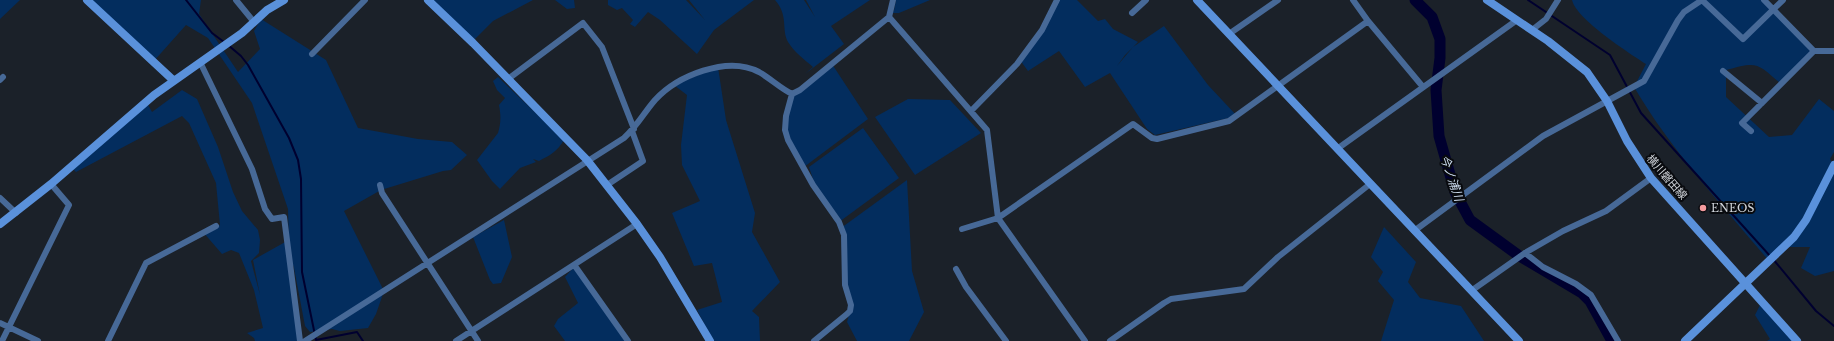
<svg xmlns="http://www.w3.org/2000/svg" width="1834" height="341" font-family="'Libre Baskerville','Noto Sans JP',serif">
	<style>
		.green { fill: #032d5e }
		.lines { fill: none; stroke-linecap: round; stroke-linejoin: round }
		.stream { stroke: #00002f; stroke-width: 2 }
		.river { stroke: #00002f; stroke-width: 11 }
		.street { stroke: #476997; stroke-width: 6 }
		.secondary { stroke: #5a91db; stroke-width: 8 }
		.poi-dot { fill: #f49b9f; stroke: #080a0e; stroke-width: 1.5 }
		.labels { text-anchor: middle; dominant-baseline: central; stroke-width: 4; stroke-linejoin: round; paint-order: stroke }
		.street-label { font-size: 11px; fill: #d0d4da; stroke: #080a0e }
		.poi-label { font-size: 11px; fill: #d0d4da; stroke: #080a0e; text-anchor: start }
		.water-label { font-size: 12px; font-style: italic; fill: #ccdbee; stroke: #080a0e }
	</style>
	<rect width="100%" height="100%" fill="#1b2129"/>
	<!-- green -->
	<path class="green" d="M 0,0 L 20,0 L 0,19 Z
		M 87,0 L 201,0 L 199,14 L 238,72 L 260,49 L 254,31 L 261,19 L 326,60 L 358,128 L 418,139 L 452,142 L 467,155 L 451,170 L 443,171 L 381,190 L 344,211 L 384,291 L 376,314 L 368,328 L 340,331 L 332,329 L 310,332 L 305,326 L 294,268 L 290,256 L 300,341 L 255,341 L 254,338 L 247,333 L 263,328 L 254,290 L 239,253 L 231,250 L 222,254 L 203,232 L 220,225 L 216,183 L 189,123 L 182,116 L 76,172 L 73,169 L 147,103 L 152,112 L 182,90 L 197,99 L 218,147 L 233,192 L 242,211 L 258,230 L 260,240 L 259,253 L 251,261 L 260,295 L 253,260 L 287,241 L 289,250 L 288,209 L 252,103 L 208,38 L 186,25 L 153,62 Z
		M 431,0 L 533,0 L 493,21 L 475,39 L 458,29 Z
		M 555,0 L 574,0 L 575,8 L 567,9 Z
		M 608,0 L 686,0 L 705,20 L 689,0 L 754,0 L 714,30 L 697,54 L 660,20 L 648,12 L 635,27 L 630,24 L 633,20 L 622,8 L 617,10 L 608,5 Z
		M 775,0 L 804,0 L 815,17 L 806,0 L 870,0 L 831,26 L 844,44 L 805,74 L 813,67 C 804,59 794,52 788,42 C 781,29 789,16 775,0 Z
		M 896,0 L 930,0 L 899,13 L 892,13 L 894,10 Z
		M 1058,0 L 1077,0 L 1098,21 L 1105,19 L 1113,29 L 1138,42 L 1125,55 L 1117,66 L 1133,47 L 1164,26 L 1208,85 L 1237,116 L 1155,135 L 1147,129 L 1110,73 L 1085,87 L 1059,51 L 1028,71 L 1020,60 Z
		M 1572,0 L 1764,0 L 1814,51 L 1781,84 C 1757,63 1758,61 1726,70 L 1726,97 L 1769,137 L 1792,135 L 1819,99 L 1834,111 L 1834,152 L 1830,159 L 1834,165 L 1834,271 L 1815,276 L 1801,268 L 1810,247 L 1784,247 L 1769,261 C 1722,205 1671,150 1634,87 L 1646,64 C 1629,53 1576,19 1572,0 Z
		M 832,64 L 868,119 L 804,167 L 784,136 L 792,94 Z
		M 718,67 L 726,120 L 755,213 L 752,232 L 780,282 L 752,311 L 759,317 L 760,341 L 713,341 L 697,310 L 722,302 L 712,263 L 694,266 L 672,213 L 700,201 L 682,165 L 681,145 L 687,95 L 674,85 Z
		M 498,77 L 564,140 C 557,152 550,155 539,161 L 533,159 L 536,162 L 520,168 L 500,189 L 492,181 L 477,160 L 498,133 C 501,123 501,115 499,105 L 505,98 L 497,90 L 493,81 Z
		M 908,99 L 950,100 L 981,133 L 915,175 L 875,117 Z
		M 863,128 L 899,178 L 839,222 L 817,191 L 809,167 Z
		M 907,180 L 912,271 L 924,312 L 909,341 L 857,341 L 847,322 L 850,311 L 841,228 Z
		M 504,220 L 512,257 L 501,283 L 493,284 L 490,280 L 473,237 Z
		M 1384,227 L 1416,262 L 1408,282 L 1420,298 L 1461,306 L 1484,341 L 1381,341 L 1394,300 L 1378,281 L 1383,272 L 1371,257 Z
		M 575,266 L 628,341 L 565,341 L 554,326 L 558,319 L 578,303 L 565,277 Z
		M 1760,305 L 1793,341 L 1767,341 L 1770,339 L 1755,315 Z"/>
	<g class="lines">
		<!-- stream -->
		<path class="stream" d="M 186,0 L 212,33 L 224,42
			M 1528,0 L 1610,55 L 1641,113 L 1770,256
			M 228,45 L 241,56 L 248,65 L 289,138 L 298,160 L 301,179 L 302,272 L 316,340 L 357,332 L 363,341
			M 1773,259 L 1816,311 L 1834,326"/>
		<!-- river -->
		<path class="river" d="M 1415,0 L 1432,17 L 1440,39 L 1440,58 L 1436,90 L 1439,136 L 1455,192 L 1470,220 L 1518,255 L 1582,293 L 1590,301 L 1612,341"/>
		<!-- street -->
		<path class="street" d="M 236,0 L 254,22
			M 1353,0 L 1368,21 L 1423,87
			M 1702,0 L 1743,39 L 1783,0
			M 1764,0 L 1814,51 L 1834,51
			M 1132,13 L 1146,0
			M 889,17 L 987,130 L 998,218 L 1085,341
			M 1532,30 L 1546,19 L 1558,0
			M 1229,34 L 1278,0
			M 312,54 L 365,0
			M 200,62 L 252,169 L 265,209 L 272,219 L 284,217 L 300,341
			M 1723,71 L 1762,103
			M 508,79 L 583,23 L 602,47 L 634,129
			M 0,80 L 3,77
			M 792,94 L 786,116 L 785,130 L 788,140 L 813,185 L 839,222 L 844,235 L 845,285 L 851,305 L 850,311 L 847,314 L 814,341
			M 971,111 L 1017,64 L 1042,30 L 1057,0
			M 1751,131 L 1742,123 L 1814,51
			M 1337,149 L 1517,20
			M 380,185 L 382,193 L 478,341
			M 607,185 L 643,161 L 632,131
			M 0,198 L 16,213
			M 962,229 L 998,218 L 1133,124 L 1152,138 L 1157,139 L 1229,121 L 1368,21
			M 1414,231 L 1543,136 L 1644,81 L 1678,20 L 1684,12 L 1702,0
			M 1525,253 L 1543,267 L 1576,284 L 1591,295 L 1618,341
			M 575,266 L 628,341
			M 956,269 L 966,287 L 1006,341
			M 1471,291 L 1525,253 L 1563,231 L 1606,211 L 1651,178
			M 0,323 L 38,341
			M 2,341 L 69,205 L 51,184
			M 108,341 L 146,263 L 216,226
			M 305,341 L 624,138 C 638,125 643,114 655,100 C 677,76 727,55 759,72 C 771,79 780,88 792,94 L 800,90 L 889,17 L 893,0
			M 456,341 L 637,224
			M 1110,341 L 1164,303 L 1171,299 L 1244,289 L 1278,257 L 1370,184"/>
		<!-- secondary -->
		<path class="secondary" d="M 87,0 L 173,80
			M 428,0 L 473,43 L 587,160 L 637,224 L 660,257 L 710,341
			M 1197,0 L 1519,341
			M 1487,0 L 1548,41 L 1587,72 L 1607,101 L 1627,141 L 1651,178 L 1797,341
			M 0,224 L 51,184 L 154,95 L 242,33 L 267,10 L 284,0
			M 1685,341 L 1794,237 L 1806,220 L 1834,165"/>
	</g>
	<!-- markers -->
	<circle class="poi-dot" cx="1703" cy="208" r="4"/>
	<g class="labels">
		<!-- street labels -->
		<g class="street-label">
			<text transform="translate(1667 177) rotate(49)">横川磐田線</text>
		</g>
		<!-- poi labels -->
		<g class="poi-label">
			<text x="1711" y="208">ENEOS</text>
		</g>
		<!-- water labels -->
		<g class="water-label">
			<text transform="translate(1452 178) rotate(71)">今ノ浦川</text>
		</g>
	</g>
</svg>
